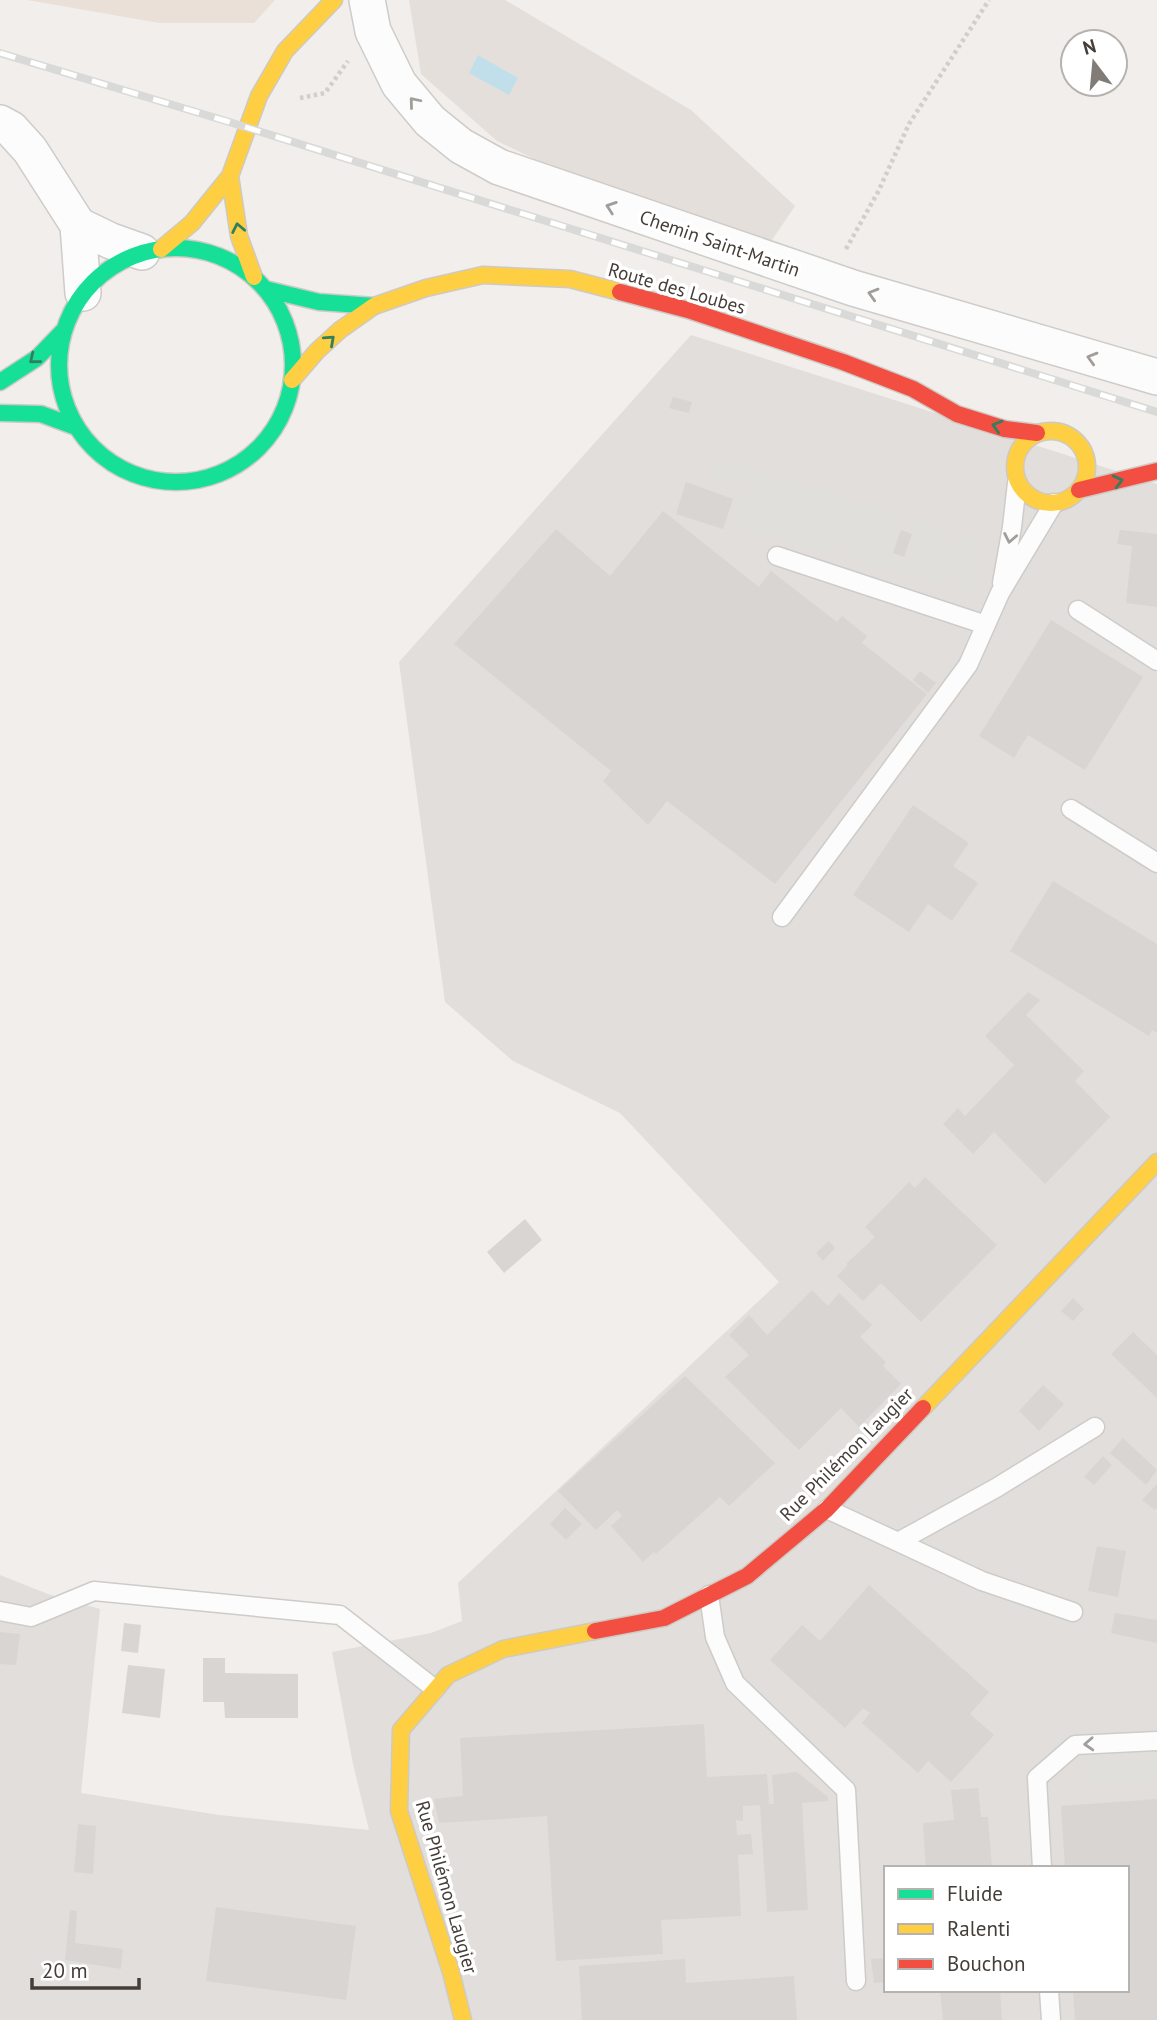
<svg xmlns="http://www.w3.org/2000/svg" width="1157" height="2020" font-family="'PT Sans',sans-serif">
	<style>
		.residential { fill: #e4dfda }
		.commercial { fill: #ebe0d8 }
		.industrial { fill: #e2dedb; fill-rule: evenodd }
		.parking { fill: #e1dfdc }
		.water { fill: #c1dfea }
		.building { fill: #d9d5d2 }
		.lines { fill: none; stroke-linecap: round; stroke-linejoin: round }
		.lane-casing { stroke: #ceccc9; stroke-width: 21 }
		.street-casing { stroke: #ceccc9; stroke-width: 38 }
		.fast-casing { stroke: #cecac3; stroke-width: 19 }
		.slow-casing { stroke: #cecac3; stroke-width: 19 }
		.jam-casing { stroke: #cecac3; stroke-width: 19 }
		.path { stroke: #d1cecb; stroke-width: 4.5; stroke-dasharray: 3.5 3.5; stroke-linecap: butt }
		.lane { stroke: #fdfcfc; stroke-width: 18 }
		.street { stroke: #fdfcfc; stroke-width: 35 }
		.fast { stroke: #16e098; stroke-width: 16 }
		.slow { stroke: #ffcf43; stroke-width: 16 }
		.jam { stroke: #f24e42; stroke-width: 16 }
		.rail-casing { stroke: #d9d9d8; stroke-width: 8 }
		.rail { stroke: #fff; stroke-width: 5; stroke-dasharray: 16; stroke-linecap: butt }
		.oneway { stroke: #a19d9a }
		.oneway2 { stroke: #327f5e }
		.labels { text-anchor: middle; dominant-baseline: central; stroke-width: 7; stroke-linejoin: round; paint-order: stroke }
		.street-label { font-size: 19px; fill: #453e38; stroke: #fff }
	</style>
	<rect width="100%" height="100%" fill="#f1eeeb"/>
	<!-- residential -->
	<path class="residential" d="M 409,0 L 505,0 L 691,110 L 795,206 L 768,246 L 574,178 L 497,141 L 421,74 Z"/>
	<!-- commercial -->
	<path class="commercial" d="M 27,0 L 275,0 L 254,23 L 159,23 Z"/>
	<!-- industrial -->
	<path class="industrial" d="M 691,335 L 1157,484 L 1157,2020 L 0,2020 L 0,1575 L 48,1594 L 100,1609 L 81,1793 L 219,1815 L 369,1830 L 353,1764 L 332,1652 L 431,1633 L 462,1621 L 458,1583 L 779,1282 L 620,1113 L 513,1061 L 445,1002 L 399,662 ZM 886,1868 L 1127,1868 L 1127,1990 L 886,1990 Z"/>
	<!-- parking -->
	<path class="parking" d="M 715,456 L 990,544 L 971,595 L 731,525 L 740,485 L 709,476 Z
		M 1157,1741 L 1157,1783 L 1074,1788 L 1075,1745 Z"/>
	<!-- water -->
	<path class="water" d="M 478,55 L 518,78 L 509,95 L 469,73 Z"/>
	<!-- building -->
	<path class="building" d="M 673,397 L 692,402 L 689,413 L 669,408 Z
		M 686,482 L 733,499 L 723,529 L 676,514 Z
		M 663,511 L 759,587 L 771,571 L 837,622 L 842,616 L 867,636 L 862,643 L 927,694 L 775,884 L 667,801 L 648,825 L 603,781 L 611,771 L 454,644 L 556,529 L 610,576 Z
		M 901,530 L 912,534 L 904,557 L 893,553 Z
		M 1120,530 L 1157,534 L 1157,607 L 1126,603 L 1132,546 L 1117,544 Z
		M 1051,620 L 1143,677 L 1085,770 L 1028,735 L 1014,758 L 979,736 Z
		M 920,671 L 936,683 L 928,693 L 913,680 Z
		M 913,805 L 969,843 L 953,866 L 978,883 L 952,921 L 928,904 L 909,932 L 853,895 Z
		M 1053,881 L 1157,944 L 1157,1033 L 1152,1030 L 1149,1036 L 1010,951 Z
		M 1028,992 L 1040,1000 L 1026,1015 L 1084,1071 L 1075,1081 L 1110,1117 L 1045,1184 L 994,1132 L 973,1154 L 943,1124 L 958,1108 L 965,1116 L 1014,1065 L 985,1036 Z
		M 925,1177 L 997,1245 L 921,1322 L 881,1283 L 863,1301 L 837,1276 L 848,1265 L 846,1264 L 875,1237 L 865,1227 L 909,1182 L 915,1188 Z
		M 525,1219 L 542,1240 L 504,1273 L 487,1252 Z
		M 829,1241 L 835,1248 L 823,1261 L 816,1253 Z
		M 812,1290 L 828,1306 L 839,1293 L 872,1325 L 860,1337 L 886,1362 L 883,1366 L 901,1384 L 859,1427 L 841,1408 L 799,1450 L 725,1377 L 749,1355 L 729,1335 L 749,1315 L 767,1335 Z
		M 1073,1298 L 1084,1309 L 1073,1321 L 1061,1311 Z
		M 1133,1332 L 1157,1355 L 1157,1398 L 1111,1354 Z
		M 685,1376 L 775,1463 L 729,1506 L 720,1497 L 656,1554 L 654,1552 L 643,1562 L 611,1526 L 622,1516 L 617,1510 L 596,1530 L 558,1491 Z
		M 1043,1385 L 1064,1404 L 1039,1431 L 1019,1411 Z
		M 1123,1438 L 1157,1470 L 1146,1485 L 1110,1453 Z
		M 1103,1456 L 1112,1465 L 1094,1485 L 1084,1477 Z
		M 1157,1484 L 1157,1508 L 1155,1510 L 1142,1500 Z
		M 565,1508 L 582,1524 L 566,1540 L 550,1524 Z
		M 1097,1546 L 1126,1551 L 1118,1597 L 1088,1591 Z
		M 869,1585 L 989,1692 L 970,1714 L 994,1735 L 951,1782 L 928,1761 L 918,1773 L 862,1723 L 870,1713 L 863,1708 L 845,1728 L 770,1660 L 802,1625 L 820,1641 Z
		M 1115,1613 L 1157,1620 L 1157,1643 L 1111,1633 Z
		M 124,1623 L 141,1625 L 138,1653 L 121,1651 Z
		M 0,1632 L 20,1634 L 16,1665 L 0,1664 Z
		M 203,1658 L 225,1658 L 225,1673 L 298,1674 L 298,1718 L 225,1718 L 224,1702 L 203,1702 Z
		M 128,1665 L 165,1669 L 160,1718 L 122,1713 Z
		M 704,1724 L 707,1777 L 767,1774 L 769,1804 L 774,1804 L 772,1775 L 797,1772 L 828,1797 L 828,1801 L 802,1803 L 808,1910 L 767,1912 L 760,1805 L 743,1806 L 743,1821 L 736,1820 L 737,1835 L 751,1834 L 753,1854 L 738,1855 L 741,1916 L 661,1920 L 663,1954 L 556,1961 L 547,1816 L 439,1823 L 434,1799 L 463,1796 L 460,1738 Z
		M 978,1788 L 981,1817 L 988,1817 L 992,1868 L 926,1868 L 923,1823 L 954,1820 L 951,1790 Z
		M 1157,1799 L 1157,2020 L 1075,2020 L 1073,1990 L 1127,1990 L 1127,1868 L 1065,1868 L 1061,1806 Z
		M 78,1824 L 96,1826 L 93,1874 L 74,1872 Z
		M 216,1907 L 356,1926 L 346,2000 L 206,1981 Z
		M 70,1910 L 77,1911 L 75,1943 L 123,1949 L 121,1969 L 65,1960 Z
		M 886,1958 L 886,1982 L 874,1983 L 871,1959 Z
		M 685,1959 L 686,1983 L 794,1976 L 797,2020 L 582,2020 L 579,1966 Z
		M 940,1990 L 1000,1990 L 1002,2020 L 943,2020 Z"/>
	<g class="lines">
		<!-- lane casing -->
		<g class="lane-casing">
			<path id="lane" d="M 777,556 L 986,625
				M 1002,583 L 1012,527 L 1017,483
				M 1078,610 L 1157,661
				M 1071,809 L 1157,863
				M 782,917 L 968,665 L 1000,593 L 1054,503
				M 827,1509 L 982,1581 L 1073,1612
				M 898,1542 L 996,1488 L 1095,1427
				M 709,1595 L 715,1637 L 735,1683 L 846,1790 L 856,1981
				M 0,1611 L 31,1617 L 94,1591 L 340,1615 L 435,1689
				M 1042,1868 L 1037,1778 L 1075,1745 L 1157,1741
				M 1049,1990 L 1051,2020"/>
		</g>
		<!-- street casing -->
		<g class="street-casing">
			<path id="street" d="M 367,0 L 373,31 L 399,84 L 430,121 L 461,146 L 499,167 L 853,288 L 1157,377
				M 0,123 L 11,129 L 30,150 L 78,225 L 83,293
				M 78,225 L 111,241 L 142,252"/>
		</g>
		<!-- fast casing -->
		<g class="fast-casing">
			<path id="fast" d="M59 365a117 117 0 1 1 234 0a117 117 0 1 1-234 0Z
				M 265,289 L 319,302 L 374,306
				M 0,382 L 37,358 L 64,330
				M 0,413 L 41,414 L 76,427"/>
		</g>
		<!-- slow casing -->
		<g class="slow-casing">
			<path id="slow" d="M 230,176 L 239,236 L 254,277
				M 161,249 L 192,223 L 230,176 L 259,96 L 285,51 L 334,0
				M 292,380 L 317,351 L 340,330 L 374,306 L 426,288 L 483,275 L 570,279 L 620,292
				M1015 467a36 36 0 1 1 72 0a36 36 0 1 1-72 0Z
				M 923,1408 L 1157,1162
				M 463,2020 L 451,1972 L 399,1811 L 401,1730 L 448,1675 L 503,1649 L 595,1631"/>
		</g>
		<!-- jam casing -->
		<g class="jam-casing">
			<path id="jam" d="M 620,292 L 688,310 L 843,362 L 913,389 L 957,414 L 1005,429 L 1037,433
				M 1079,490 L 1157,471
				M 595,1631 L 664,1618 L 747,1576 L 827,1509 L 923,1408"/>
		</g>
		<!-- path -->
		<path class="path" d="M 300,98 L 325,93 L 348,61
			M 846,249 L 878,192 L 909,124 L 989,0"/>
		<!-- lane -->
		<use href="#lane" class="lane"/>
		<!-- street -->
		<use href="#street" class="street"/>
		<!-- fast -->
		<use href="#fast" class="fast"/>
		<!-- slow -->
		<use href="#slow" class="slow"/>
		<!-- jam -->
		<use href="#jam" class="jam"/>
		<!-- rail casing -->
		<g class="rail-casing">
			<path id="rail" d="M 0,53 L 226,121 L 1157,412"/>
		</g>
		<!-- rail -->
		<use href="#rail" class="rail"/>
	</g>
	<!-- one-way arrows -->
	<defs><path id="oneway-chevron" d="M-2-3.5L2.5 0L-2 3.5" fill="none" stroke-width="1.6" stroke-linecap="round" stroke-linejoin="round" transform="scale(1.75)"/></defs>
	<g class="oneway">
		<use href="#oneway-chevron" transform="translate(414 102) rotate(-130)"/>
		<use href="#oneway-chevron" transform="translate(611 207) rotate(-161)"/>
		<use href="#oneway-chevron" transform="translate(873 294) rotate(-164)"/>
		<use href="#oneway-chevron" transform="translate(1092 358) rotate(-164)"/>
		<use href="#oneway-chevron" transform="translate(1010 538) rotate(101)"/>
		<use href="#oneway-chevron" transform="translate(1089 1744) rotate(177)"/>
	</g>
	<g class="oneway2">
		<use href="#oneway-chevron" transform="translate(238 228) rotate(-101)"/>
		<use href="#oneway-chevron" transform="translate(330 340) rotate(-42)"/>
		<use href="#oneway-chevron" transform="translate(34 359) rotate(141)"/>
		<use href="#oneway-chevron" transform="translate(997 426) rotate(-164)"/>
		<use href="#oneway-chevron" transform="translate(1118 481) rotate(-14)"/>
	</g>
	<g class="labels">
		<!-- street labels -->
		<g class="street-label">
			<text transform="translate(720 243) rotate(19)">Chemin Saint-Martin</text>
			<text transform="translate(677 288) rotate(16)">Route des Loubes</text>
			<text transform="translate(846 1454) rotate(-45)">Rue Philémon Laugier</text>
			<text transform="translate(447 1887) rotate(74)">Rue Philémon Laugier</text>
		</g>
	</g>
	<!-- legend -->
	<rect x="884" y="1866" width="245" height="126" fill="#ffffff" stroke="#b5b2af" stroke-width="2"/>
	<rect x="898" y="1889" width="35" height="10" fill="#16e098" stroke="#b5b2af" stroke-width="2"/>
	<text x="947" y="1901" font-size="21" fill="#453e38">Fluide</text>
	<rect x="898" y="1924" width="35" height="10" fill="#ffcf43" stroke="#b5b2af" stroke-width="2"/>
	<text x="947" y="1936" font-size="21" fill="#453e38">Ralenti</text>
	<rect x="898" y="1959" width="35" height="10" fill="#f24e42" stroke="#b5b2af" stroke-width="2"/>
	<text x="947" y="1971" font-size="21" fill="#453e38">Bouchon</text>
	<!-- north arrow -->
	<g transform="translate(1094 63) rotate(344)"><circle r="33" fill="#ffffff" stroke="#b5b2af" stroke-width="2"/>
	<path d="M0-5L12 26L0 18L-12 26Z" fill="#817c77"/>
	<text y="-10" font-size="19" font-weight="bold" text-anchor="middle" fill="#453e38">N</text>
	</g>
	<!-- scale -->
	<path d="M32 1978v10h107v-10" fill="none" stroke="#453e38" stroke-width="3.5"/>
	<text x="42" y="1978" font-size="21" fill="#453e38" stroke="#ffffff" stroke-width="5" paint-order="stroke">20 m</text>
</svg>
